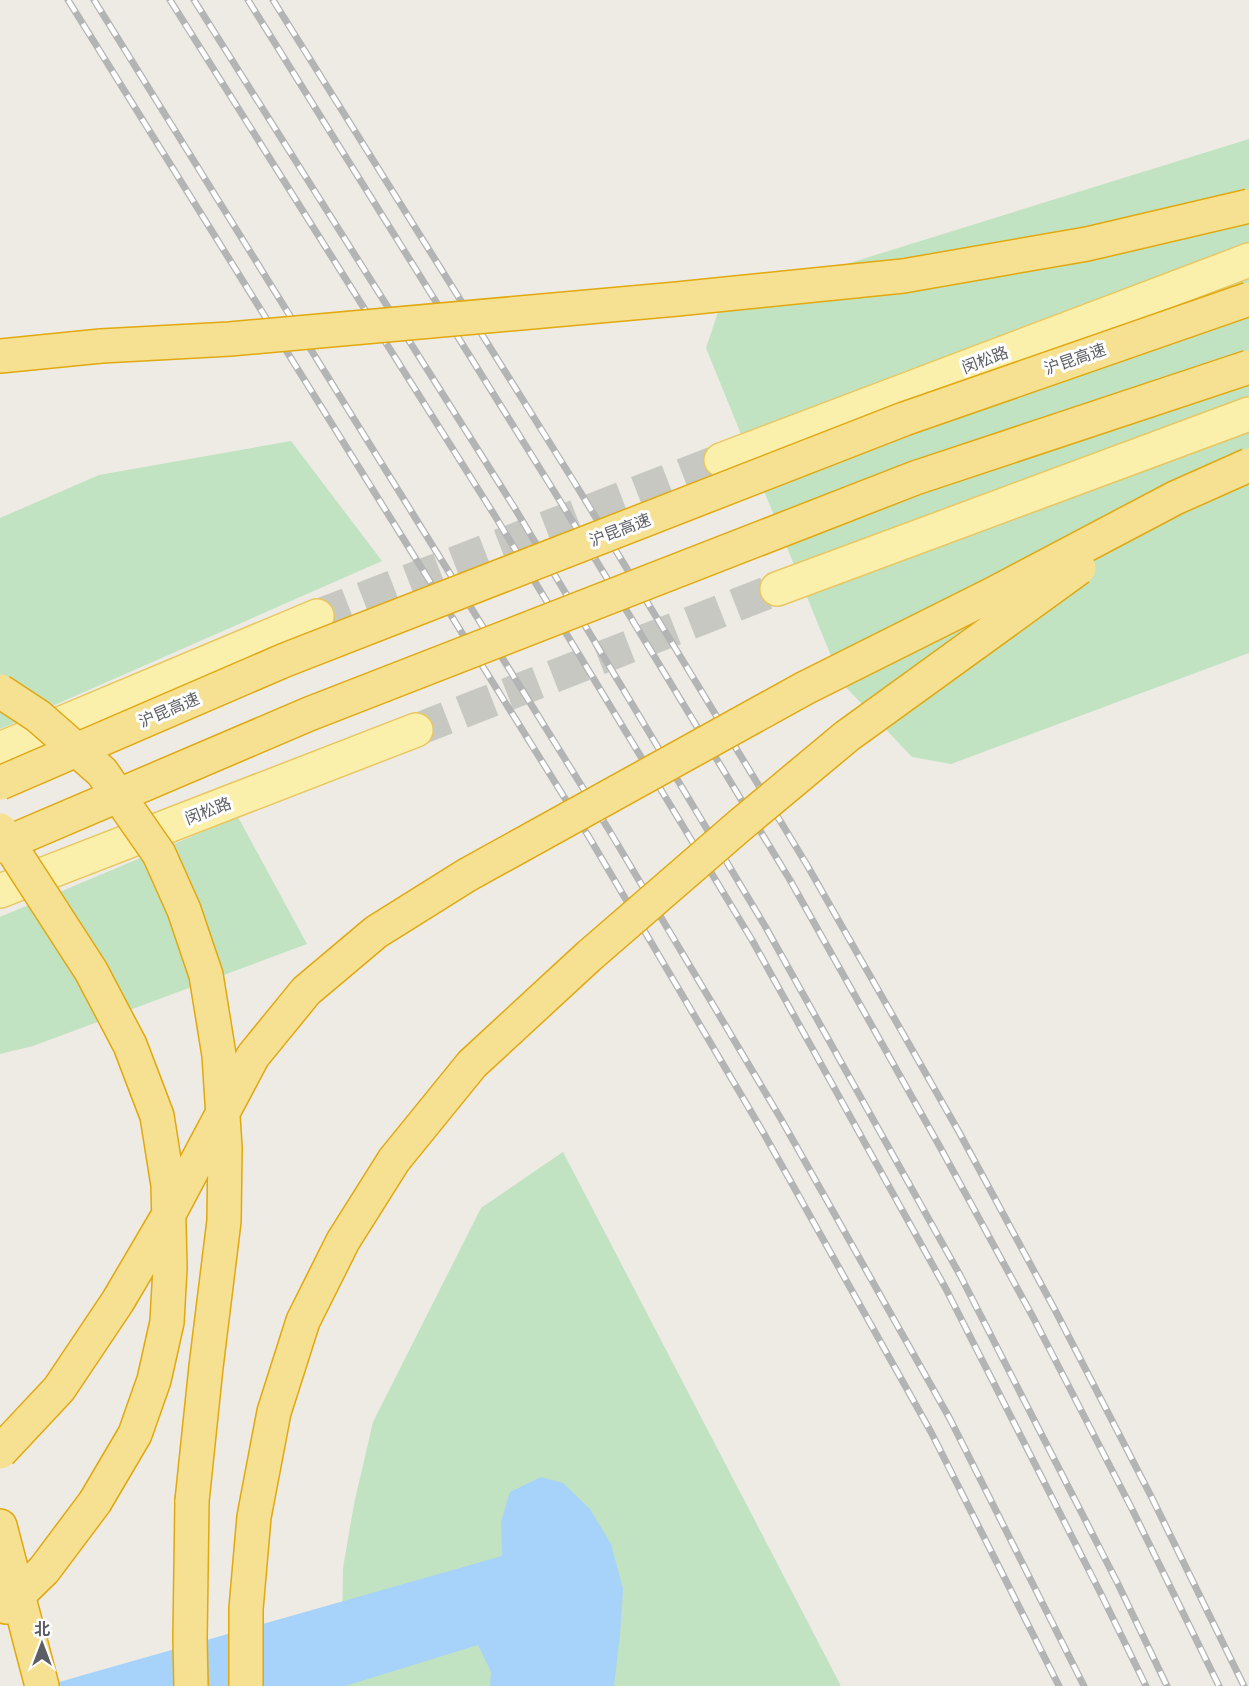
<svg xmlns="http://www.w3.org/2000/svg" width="1249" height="1686" font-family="Raleway,'Noto Sans SC',sans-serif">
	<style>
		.green { fill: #c1e3c2 }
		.water { fill: #a7d2f9 }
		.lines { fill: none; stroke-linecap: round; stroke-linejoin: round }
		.major-tunnel { stroke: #c8c8c3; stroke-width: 33; stroke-dasharray: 33 16; stroke-linecap: butt }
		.major-casing { stroke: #e8c761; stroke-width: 36 }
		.highway-casing { stroke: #e1a80f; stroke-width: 36 }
		.major { stroke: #faf0ab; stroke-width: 33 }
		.highway { stroke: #f6e091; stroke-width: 33 }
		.rail-casing { stroke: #b3b4b4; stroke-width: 7 }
		.rail { stroke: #fff; stroke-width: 4.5; stroke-dasharray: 14; stroke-linecap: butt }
		.highway-bridge-casing { stroke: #e1a80f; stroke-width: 36; stroke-linecap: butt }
		.highway-bridge { stroke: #f6e091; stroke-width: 33 }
		.labels { text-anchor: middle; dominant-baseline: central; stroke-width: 6; stroke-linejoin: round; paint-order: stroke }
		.street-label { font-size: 16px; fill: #5b5e63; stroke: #fff }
	</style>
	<rect width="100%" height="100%" fill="#edebe3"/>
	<!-- green -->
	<path class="green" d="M 1249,139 L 1249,653 L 951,764 L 912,757 L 842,683 L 706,348 L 721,303 Z
		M 291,441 L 382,561 L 0,729 L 0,518 L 99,475 Z
		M 238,817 L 307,944 L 33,1046 L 0,1054 L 0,917 Z
		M 563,1152 L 841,1686 L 341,1686 L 343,1568 L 354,1504 L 373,1422 L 481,1208 Z"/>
	<!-- water -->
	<path class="water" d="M 541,1477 L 563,1483 L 590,1509 L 611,1544 L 623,1589 L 620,1634 L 614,1686 L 490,1686 L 491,1672 L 478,1645 L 345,1686 L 45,1686 L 502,1556 L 501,1522 L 510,1492 Z"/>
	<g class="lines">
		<!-- major-tunnel -->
		<path class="major-tunnel" d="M 317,616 L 721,460
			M 416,730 L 777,589"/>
		<!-- major casing -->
		<g class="major-casing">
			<path id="major" d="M 721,460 L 1249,260
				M 777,589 L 1249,414
				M 0,749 L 317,616
				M 0,891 L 416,730"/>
		</g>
		<!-- highway casing -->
		<g class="highway-casing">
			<path id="highway" d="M 0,356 L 101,346
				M 0,1526 L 42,1686
				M 6,1607 L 44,1570 L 95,1502
				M 191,1686 L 190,1639 L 192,1501"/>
		</g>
		<!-- major -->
		<use href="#major" class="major"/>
		<!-- highway -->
		<use href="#highway" class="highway"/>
		<!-- rail casing -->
		<g class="rail-casing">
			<path id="rail" d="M 68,0 L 589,837 L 763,1132 L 931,1432 L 1059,1686
				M 94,0 L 609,830 L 781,1119 L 950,1419 L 1084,1686
				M 170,0 L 495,516 L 752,940 L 946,1289 L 1101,1594 L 1146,1686
				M 194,0 L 514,507 L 765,926 L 960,1275 L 1118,1584 L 1167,1686
				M 248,0 L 557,496 L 790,880 L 940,1147 L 1034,1319 L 1132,1509 L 1219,1686
				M 273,0 L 576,485 L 807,865 L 959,1132 L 1055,1310 L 1152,1498 L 1244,1686"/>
		</g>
		<!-- rail -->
		<use href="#rail" class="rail"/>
		<!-- highway-bridge casing -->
		<g class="highway-bridge-casing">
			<path id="highway-bridge" d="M 101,346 L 230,339 L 677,299 L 903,276 L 1087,244 L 1249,206
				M 0,691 L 38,716 L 102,772 L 159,854 L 184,910 L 206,975 L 219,1055 L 225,1148 L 224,1221 L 206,1367 L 192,1501
				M 0,783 L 285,660 L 904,419 L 1249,299
				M 0,830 L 91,971 L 130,1045 L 157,1116 L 168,1185 L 170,1268 L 167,1322 L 154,1380 L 135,1434 L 95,1502
				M 0,846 L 309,714 L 915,478 L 1249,367
				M 0,1452 L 59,1389 L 118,1301 L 168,1216 L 253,1056 L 306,991 L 376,932 L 467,875 L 805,688 L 993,594 L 1175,498 L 1249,465
				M 246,1686 L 246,1609 L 254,1517 L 274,1412 L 303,1321 L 343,1241 L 394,1160 L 472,1064 L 589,956 L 739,826 L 847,736 L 1079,568"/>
		</g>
		<!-- highway-bridge -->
		<use href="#highway-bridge" class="highway-bridge"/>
	</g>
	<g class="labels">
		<!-- street labels -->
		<g class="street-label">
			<text transform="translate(1075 359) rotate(-19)">沪昆高速</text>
			<text transform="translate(985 360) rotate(-21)">闵松路</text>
			<text transform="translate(620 530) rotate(-21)">沪昆高速</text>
			<text transform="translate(169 710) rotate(-23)">沪昆高速</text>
			<text transform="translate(208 811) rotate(-21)">闵松路</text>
		</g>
	</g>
	<!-- north arrow -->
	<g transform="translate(42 1644)" stroke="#ffffff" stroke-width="4.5" paint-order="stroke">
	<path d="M0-4.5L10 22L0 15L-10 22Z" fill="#5b5e63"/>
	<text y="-9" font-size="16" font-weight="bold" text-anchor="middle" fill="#5b5e63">北</text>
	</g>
</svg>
